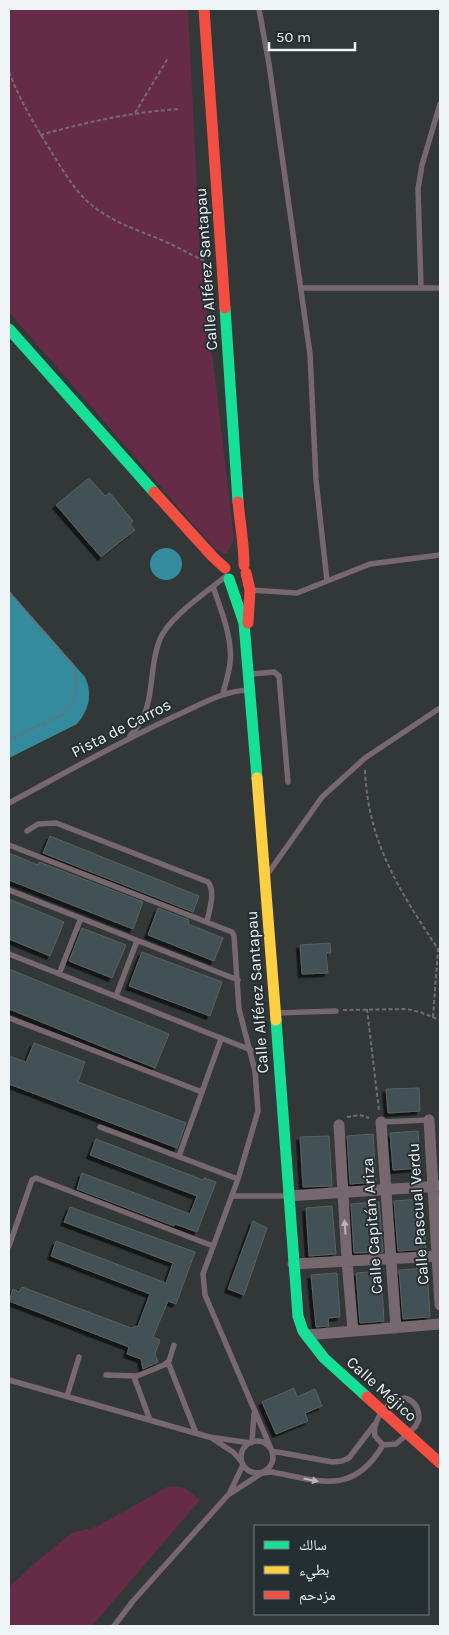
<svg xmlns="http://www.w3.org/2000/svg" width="449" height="1635" font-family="Karla,'Noto Naskh Arabic',sans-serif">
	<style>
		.green { fill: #662c47 }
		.water { fill: #348b9d }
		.building { fill: #425154; stroke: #5c6061; filter: url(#shadow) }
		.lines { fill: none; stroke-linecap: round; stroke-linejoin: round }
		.path { stroke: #736d70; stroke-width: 2; stroke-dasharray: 4 2.5; stroke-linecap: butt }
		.lane { stroke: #77676e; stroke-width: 5.5 }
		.street { stroke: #77676e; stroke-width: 11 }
		.fast { stroke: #16e098; stroke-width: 11 }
		.slow { stroke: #ffcf43; stroke-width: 11 }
		.jam { stroke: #f24e42; stroke-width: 11 }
		.oneway { fill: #b9b5b9 }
		.labels { text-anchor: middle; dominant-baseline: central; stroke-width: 4; stroke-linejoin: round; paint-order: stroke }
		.street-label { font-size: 16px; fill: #eff5f7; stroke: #252e31 }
	</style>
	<defs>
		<filter id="shadow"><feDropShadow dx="-3.5" dy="3.5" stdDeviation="0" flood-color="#0009"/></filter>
	</defs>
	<rect width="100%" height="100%" fill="#323738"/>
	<!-- green -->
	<path class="green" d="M 9,9 L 188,9 L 200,250 L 234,539 L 227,553 L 223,553 L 215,549 L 9,312 Z
		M 169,1486 L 185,1488 L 200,1500 L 92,1626 L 9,1626 L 9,1587 L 36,1562 L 72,1533 L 96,1527 Z"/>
	<!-- water -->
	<path class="water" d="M150 564a16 16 0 1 1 32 0a16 16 0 1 1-32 0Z
		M 9,591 L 85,677 C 93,695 89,710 77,724 L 9,758 Z"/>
	<!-- building -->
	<path class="building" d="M 89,478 L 105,496 L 110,493 L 133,521 L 130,524 L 135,530 L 101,557 L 56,505 Z
		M 50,836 L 199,896 L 193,912 L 43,853 Z
		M 9,853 L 38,865 L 39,862 L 143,902 L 133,929 L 9,880 Z
		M 9,899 L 64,922 L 50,956 L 9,939 Z
		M 158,908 L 189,920 L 188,924 L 223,938 L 214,961 L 148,935 Z
		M 82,928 L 126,945 L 112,978 L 69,961 Z
		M 330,943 L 331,953 L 326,953 L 328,973 L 302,974 L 300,945 Z
		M 142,952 L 222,982 L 210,1016 L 129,986 Z
		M 9,969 L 169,1034 L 155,1068 L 9,1009 Z
		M 34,1043 L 85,1062 L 78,1082 L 186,1123 L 177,1148 L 9,1084 L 9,1056 L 26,1062 Z
		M 419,1088 L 420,1111 L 388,1113 L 386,1089 Z
		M 418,1131 L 421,1168 L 393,1170 L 390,1133 Z
		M 373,1134 L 376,1182 L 350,1184 L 347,1136 Z
		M 329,1136 L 332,1186 L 303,1187 L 300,1137 Z
		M 96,1139 L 203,1180 L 204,1178 L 216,1182 L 197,1232 L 175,1224 L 174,1226 L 77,1189 L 82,1173 L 190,1214 L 197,1196 L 90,1155 Z
		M 422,1199 L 426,1249 L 398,1251 L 394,1201 Z
		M 374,1202 L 379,1202 L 383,1252 L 354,1253 L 351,1204 Z
		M 332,1206 L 336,1254 L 309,1256 L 306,1208 Z
		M 70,1207 L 195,1252 L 176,1304 L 168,1301 L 153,1337 L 160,1340 L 155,1354 L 158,1362 L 143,1369 L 141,1359 L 127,1354 L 129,1347 L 9,1301 L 13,1289 L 19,1292 L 22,1287 L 131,1328 L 138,1326 L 150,1294 L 51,1256 L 56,1241 L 166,1283 L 173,1263 L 64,1222 Z
		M 253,1221 L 267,1228 L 244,1295 L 228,1289 Z
		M 427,1268 L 430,1317 L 403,1319 L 399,1270 Z
		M 381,1271 L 384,1321 L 360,1323 L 356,1273 Z
		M 337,1273 L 340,1317 L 328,1318 L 329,1326 L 316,1327 L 311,1275 Z
		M 294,1388 L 297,1397 L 315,1389 L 322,1406 L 305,1413 L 308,1421 L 276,1434 L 262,1402 Z"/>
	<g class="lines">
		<!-- path -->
		<path class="path" d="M 9,72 C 21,103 36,127 54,156 C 65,174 77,194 94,207 C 118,225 139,230 166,242 C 180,248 193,256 207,262
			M 135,113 L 168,58
			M 40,135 C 88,122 131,112 180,109
			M 9,592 L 74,666 L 77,686 L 73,701 L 69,707 L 63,714 L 9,740
			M 365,770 C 368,844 401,893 440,952
			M 367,1009 L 379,1111
			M 343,1010 L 407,1009 L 420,1012 L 440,1020
			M 433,1017 L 438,949 L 440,947
			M 347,1117 L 360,1115 L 369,1118"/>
		<!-- lane -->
		<path class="lane" d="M 259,9 L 269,64 L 310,354 L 316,480 L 327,581
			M 301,288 L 440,288
			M 421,288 L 418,189 L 422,165 L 440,104
			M 213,587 C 221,609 233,640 230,663 C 229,674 225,684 223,694
			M 251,590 L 297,593 L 370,564 L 440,555
			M 251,674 L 274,672 L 279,676 L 288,782
			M 130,736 C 159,705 146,673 160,639 C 170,616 207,592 226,576
			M 9,803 C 67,772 124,739 184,712 C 205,702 225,691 248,690
			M 27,831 L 38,824 L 56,823 L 208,882 C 216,892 209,910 207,922
			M 9,845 L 232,932 L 234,936 L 239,1009 L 255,1071 L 258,1111 L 238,1179 L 203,1274 L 205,1295 L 272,1451 L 332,1462 L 342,1461 L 349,1458 L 374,1425
			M 269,872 L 322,797 L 365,758 L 440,708
			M 9,890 L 238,980
			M 9,954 L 251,1050
			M 59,974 L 81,918
			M 116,996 L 137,941
			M 276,1013 L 336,1011
			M 9,1018 L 202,1092
			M 381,1122 L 429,1120
			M 100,1127 L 238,1179
			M 179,1156 L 221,1039
			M 232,1196 L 288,1196
			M 9,1246 L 32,1180 L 36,1178 L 213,1246
			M 168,1362 L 196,1433
			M 106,1375 L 137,1376 L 164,1365 L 169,1361 L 174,1345
			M 134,1377 L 150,1420
			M 9,1380 L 209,1437 L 251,1443
			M 67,1396 L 79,1357
			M 405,1398 C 415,1401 419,1409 419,1419 L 415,1427 L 396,1444 L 383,1445 L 375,1436 C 372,1419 388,1400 405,1398 Z
			M 213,1439 L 233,1452 L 241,1461
			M241 1457a16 16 0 1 1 32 0a16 16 0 1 1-32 0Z
			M 252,1442 L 254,1414
			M 263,1473 L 272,1472 C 320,1481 353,1496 383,1445
			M 230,1492 L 243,1465
			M 114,1626 L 133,1601 L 228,1495 L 262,1473"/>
		<!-- street -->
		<path class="street" d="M 429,1120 L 440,1305
			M 381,1122 L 396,1328
			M 339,1125 L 347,1261 L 353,1331
			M 288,1196 L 439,1186
			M 293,1264 L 440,1256
			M 306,1335 L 440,1324"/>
		<!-- fast -->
		<path class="fast" d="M 225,308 L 238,502
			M 9,329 L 154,492
			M 229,579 L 244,623 L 257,778
			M 276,1020 L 298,1316 L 303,1331 L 324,1358 L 367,1397"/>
		<!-- slow -->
		<path class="slow" d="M 257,778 L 276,1020"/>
		<!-- jam -->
		<path class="jam" d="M 204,9 L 225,308
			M 154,492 L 213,557 L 225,568
			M 238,502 C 240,523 244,544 244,565
			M 246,573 L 250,590 L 248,623
			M 367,1397 L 440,1463"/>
	</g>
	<!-- one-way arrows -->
	<defs><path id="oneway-solid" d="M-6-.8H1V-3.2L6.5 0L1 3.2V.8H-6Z" transform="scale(1.25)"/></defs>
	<g class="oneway">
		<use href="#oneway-solid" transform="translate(345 1227) rotate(-94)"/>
		<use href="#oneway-solid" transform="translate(311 1480) rotate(11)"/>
	</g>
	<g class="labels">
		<!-- street labels -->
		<g class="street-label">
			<text transform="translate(206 269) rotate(-94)">Calle Alférez Santapau</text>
			<text transform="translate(121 728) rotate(-27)">Pista de Carros</text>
			<text transform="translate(257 992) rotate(-94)">Calle Alférez Santapau</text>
			<text transform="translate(418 1214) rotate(-94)">Calle Pascual Verdu</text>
			<text transform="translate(372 1226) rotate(-94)">Calle Capitán Ariza</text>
			<text transform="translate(382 1389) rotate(42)">Calle Méjico</text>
		</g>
	</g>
	<!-- border -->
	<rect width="449" height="1635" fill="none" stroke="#eff5f7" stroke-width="20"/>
	<!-- legend -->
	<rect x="254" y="1525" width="175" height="90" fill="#252e31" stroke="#767e80"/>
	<rect x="264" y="1541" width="25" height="8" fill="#16e098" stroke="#767e80"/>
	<text x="299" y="1550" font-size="15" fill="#eff5f7">سالك</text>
	<rect x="264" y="1566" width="25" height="8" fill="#ffcf43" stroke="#767e80"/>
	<text x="299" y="1575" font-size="15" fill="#eff5f7">بطيء</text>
	<rect x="264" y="1591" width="25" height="8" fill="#f24e42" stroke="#767e80"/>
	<text x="299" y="1600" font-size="15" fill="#eff5f7">مزدحم</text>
	<!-- scale -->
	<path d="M269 42v8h86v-8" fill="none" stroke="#eff5f7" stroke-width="2.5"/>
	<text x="276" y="42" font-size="15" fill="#eff5f7" stroke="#252e31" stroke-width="4" paint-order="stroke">50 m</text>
</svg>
